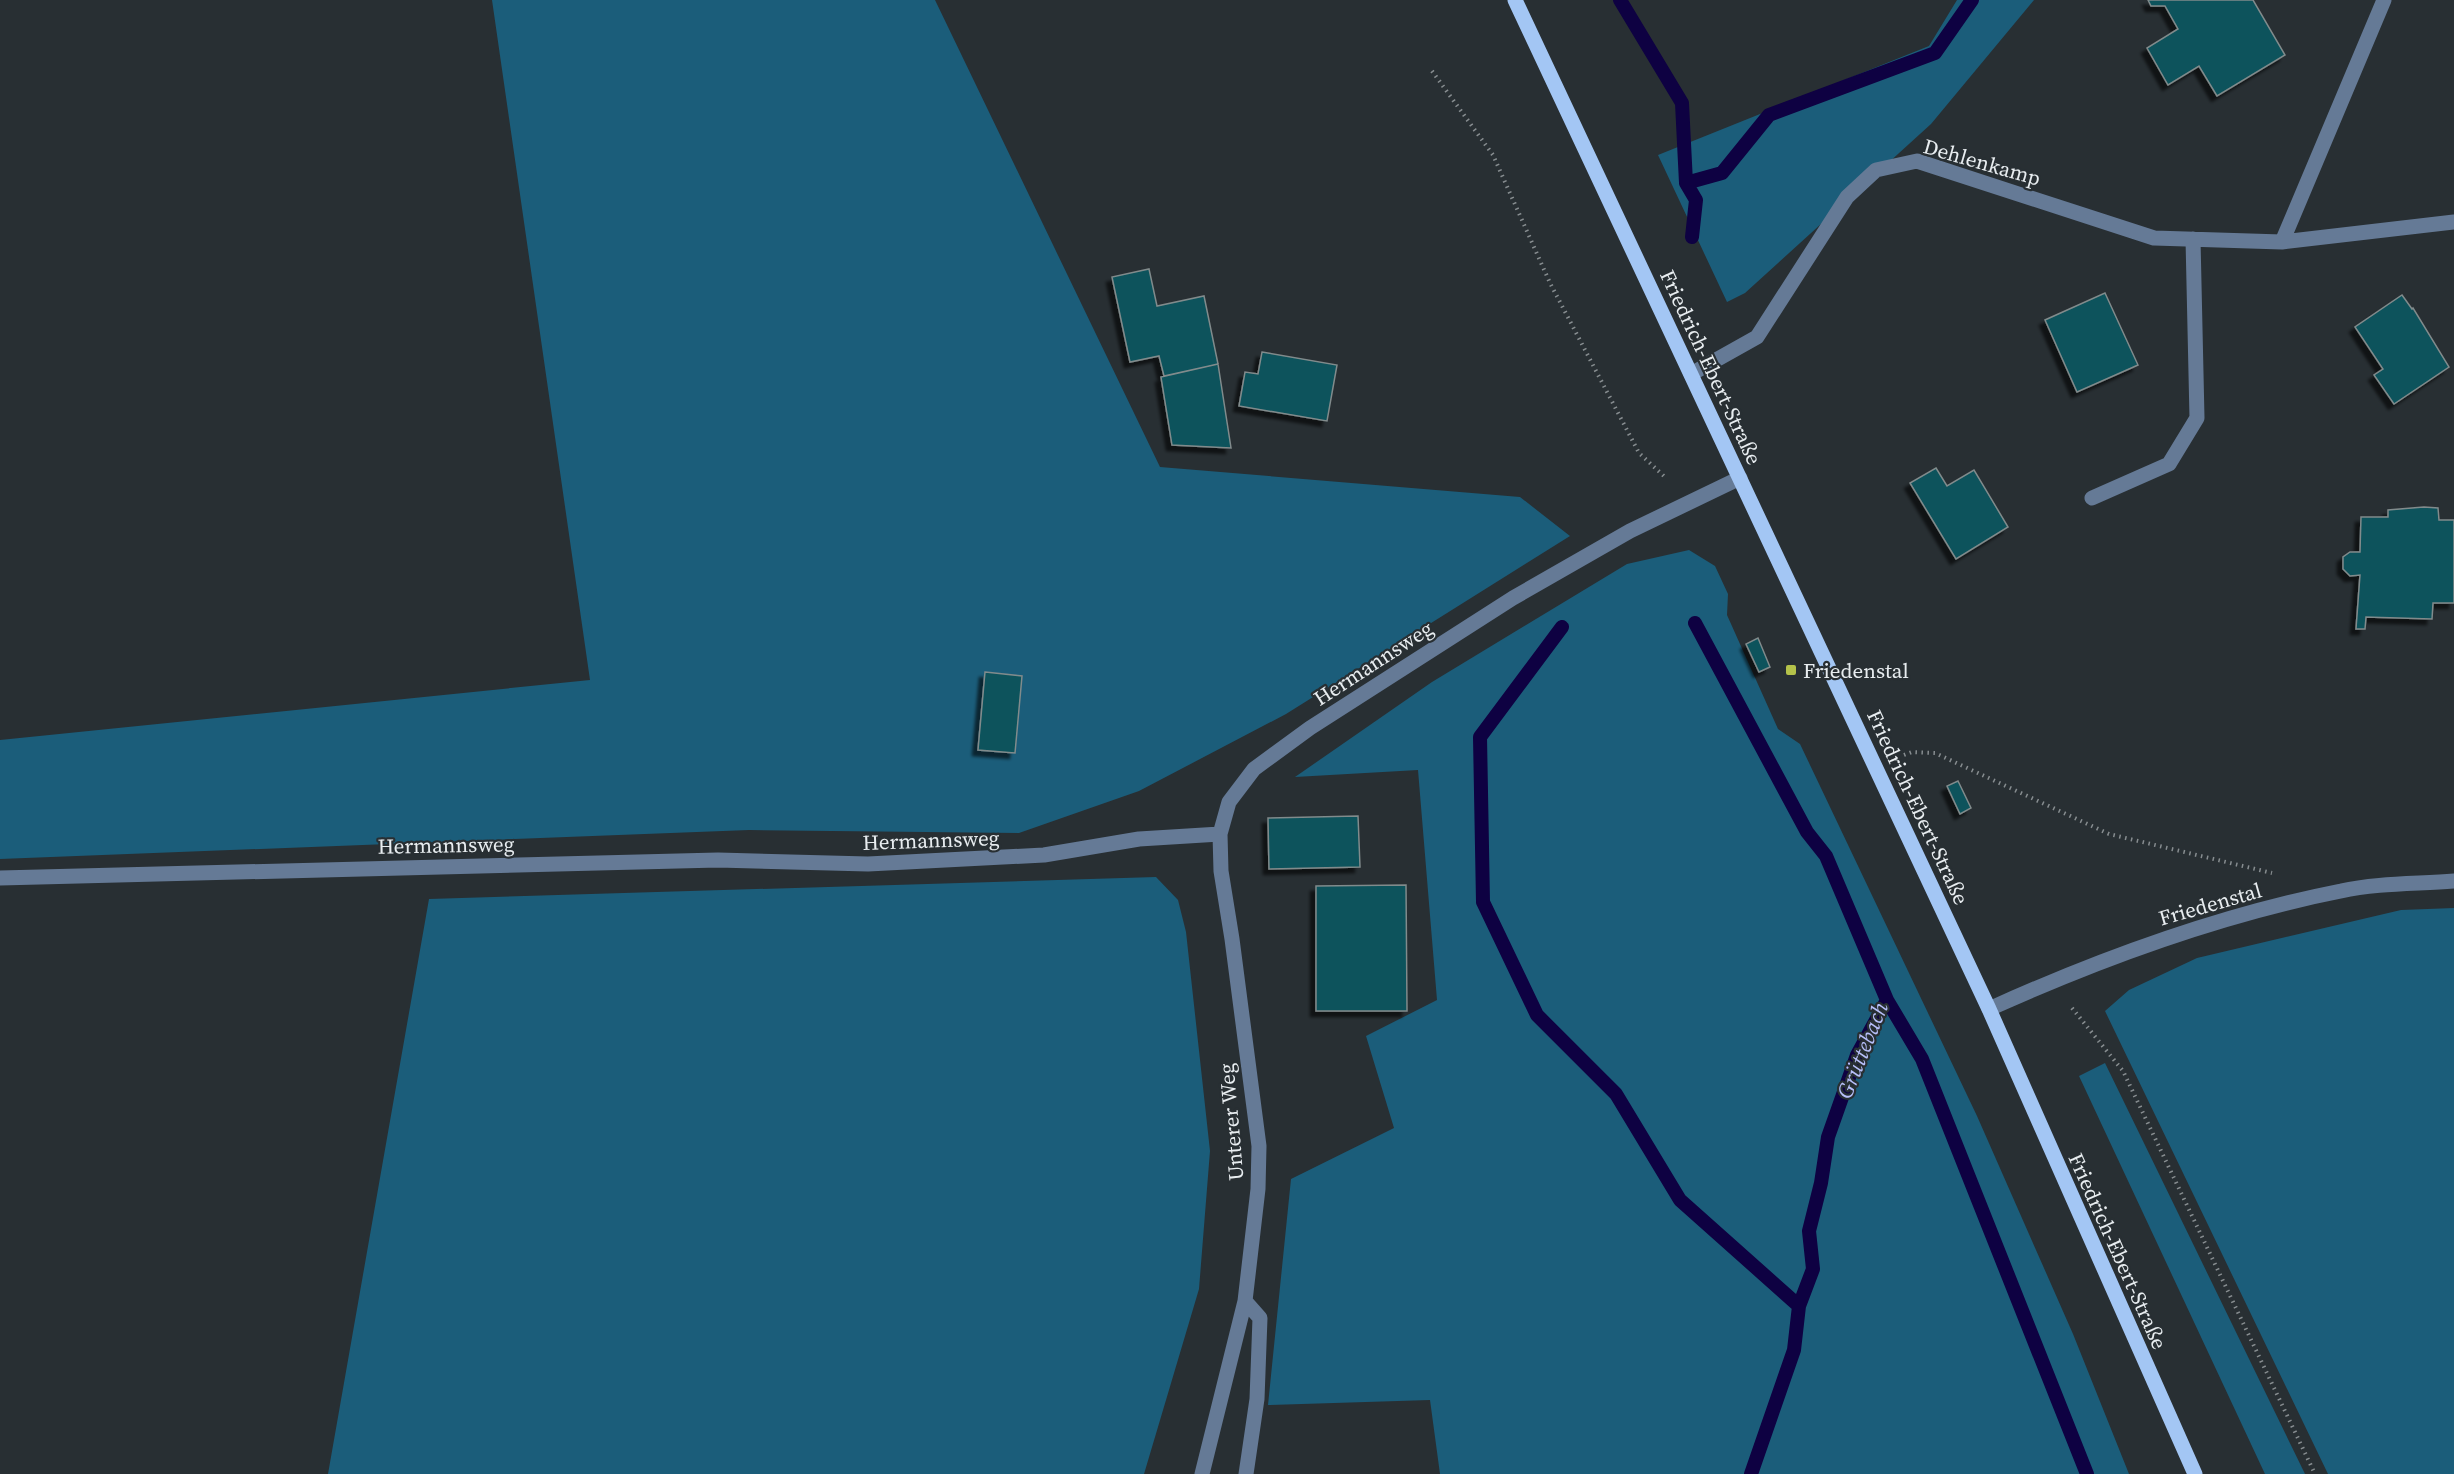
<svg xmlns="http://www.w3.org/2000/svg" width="2454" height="1474" font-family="'Source Serif 4',serif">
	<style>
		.green { fill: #1b5d7a }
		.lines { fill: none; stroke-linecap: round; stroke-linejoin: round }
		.stream { stroke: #0e0142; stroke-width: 14 }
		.building { fill: #09525b; stroke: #818b8c; stroke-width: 1.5; filter: url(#shadow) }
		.path { stroke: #878d90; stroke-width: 4; stroke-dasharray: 1.5 4.5; stroke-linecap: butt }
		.minor { stroke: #657a96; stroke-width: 15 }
		.major { stroke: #a3c6f4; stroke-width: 15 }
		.poi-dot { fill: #b4c24a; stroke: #282f33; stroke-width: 2 }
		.labels { text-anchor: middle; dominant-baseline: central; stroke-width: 4.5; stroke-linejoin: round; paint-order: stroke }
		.street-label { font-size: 21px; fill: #e8edf0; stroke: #282f33 }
		.poi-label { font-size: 21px; fill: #e8edf0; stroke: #282f33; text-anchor: start }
		.water-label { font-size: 22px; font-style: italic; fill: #b7bffa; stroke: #282f33 }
	</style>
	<defs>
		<filter id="shadow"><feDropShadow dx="-5.5" dy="5.5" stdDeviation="1.5" flood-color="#0009"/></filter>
	</defs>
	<rect width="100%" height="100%" fill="#282f33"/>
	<!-- green -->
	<path class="green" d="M 492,0 L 935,0 L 1160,467 L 1520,497 L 1570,536 L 1286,714 L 1139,791 L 1019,833 L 749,830 L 0,859 L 0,740 L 590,680 Z
		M 1957,0 L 2034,0 L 1931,124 L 1745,293 L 1727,302 L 1658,155 L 1929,46 Z
		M 1689,550 L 1715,566 L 1728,594 L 1727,615 L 1778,729 L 1800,744 L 1977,1116 L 2073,1334 L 2129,1474 L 1440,1474 L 1430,1400 L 1268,1405 L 1291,1179 L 1394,1128 L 1366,1036 L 1437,1000 L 1418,770 L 1295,777 L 1432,682 L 1627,564 Z
		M 1156,877 L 1178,900 L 1186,932 L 1210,1151 L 1199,1289 L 1144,1474 L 328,1474 L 429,899 Z
		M 2454,908 L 2454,1474 L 2328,1474 L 2105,1011 L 2129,990 L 2197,958 L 2401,910 Z
		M 2105,1063 L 2305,1474 L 2265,1474 L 2079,1076 Z"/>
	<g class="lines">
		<!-- stream -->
		<path class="stream" d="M 1620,0 L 1682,103 L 1686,183 L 1696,200 L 1692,237
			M 1686,183 L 1722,173 L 1769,115 L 1935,53 L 1972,0
			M 1695,623 L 1807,832 L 1826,856 L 1887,1000 L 1857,1055 L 1828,1137 L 1821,1183 L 1809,1231 L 1813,1269 L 1799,1306 L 1794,1350 L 1751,1474
			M 1562,627 L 1480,737 L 1483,902 L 1537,1015 L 1616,1094 L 1680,1200 L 1799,1306
			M 1887,1000 L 1922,1059 L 2087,1474"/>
	</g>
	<!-- building -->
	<path class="building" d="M 2148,0 L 2253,0 L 2285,55 L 2217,96 L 2199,66 L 2168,85 L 2147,48 L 2178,29 L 2165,6 L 2151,6 Z
		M 1149,269 L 1157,306 L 1204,296 L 1218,364 L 1164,376 L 1159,356 L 1130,362 L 1112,277 Z
		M 2105,293 L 2138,365 L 2077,392 L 2045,320 Z
		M 2402,295 L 2412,309 L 2413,308 L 2449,367 L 2394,404 L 2374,375 L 2383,369 L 2355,327 Z
		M 1262,352 L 1337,365 L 1327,421 L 1239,406 L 1245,372 L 1258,374 Z
		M 1218,364 L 1231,448 L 1172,445 L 1161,377 Z
		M 1936,468 L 1947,486 L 1974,470 L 2008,527 L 1956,559 L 1910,483 Z
		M 2424,507 L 2438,508 L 2439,520 L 2454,520 L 2454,603 L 2433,603 L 2432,619 L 2366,617 L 2365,629 L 2356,629 L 2360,575 L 2350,576 L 2343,569 L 2343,557 L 2350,552 L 2360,552 L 2361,517 L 2388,517 L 2388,510 Z
		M 1758,638 L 1770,667 L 1759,672 L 1746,644 Z
		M 985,672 L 1022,676 L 1015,753 L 978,750 Z
		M 1958,781 L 1971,808 L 1960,814 L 1947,786 Z
		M 1358,816 L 1360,867 L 1269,869 L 1268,818 Z
		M 1406,885 L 1407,1011 L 1316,1011 L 1316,886 Z"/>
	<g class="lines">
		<!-- path -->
		<path class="path" d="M 1432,71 L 1493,155 L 1550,283 L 1639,453 L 1666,478
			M 1904,755 L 1912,752 L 1935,753 L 2109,834 L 2272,873
			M 2072,1008 L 2123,1071 L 2315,1474"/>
		<!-- minor -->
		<path class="minor" d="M 2282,242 L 2384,0
			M 1691,374 L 1757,337 L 1847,197 L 1876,170 L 1917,161 L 2154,238 L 2282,242 L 2454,222
			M 2092,498 L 2169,464 L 2197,418 L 2193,239
			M 0,878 L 718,860 L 868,864 L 1044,855 L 1139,839 L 1220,834
			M 1989,1009 C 2102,958 2219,915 2341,891 C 2377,883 2417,884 2454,881
			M 1245,1301 L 1260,1318 L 1257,1399 L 1246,1474
			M 1202,1474 L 1245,1301 L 1258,1189 L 1259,1146 L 1232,939 L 1221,871 L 1220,834 L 1229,802 L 1254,769 L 1310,728 L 1513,598 L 1630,531 L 1740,478"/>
		<!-- major -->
		<path class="major" d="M 1515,0 L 1989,1009 L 2195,1474"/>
	</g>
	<!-- markers -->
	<rect class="poi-dot" x="1785" y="664" width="12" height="12" rx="3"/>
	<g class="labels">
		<!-- street labels -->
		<g class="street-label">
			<text transform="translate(1982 162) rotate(16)">Dehlenkamp</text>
			<text transform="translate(1711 367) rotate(65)">Friedrich-Ebert-Straße</text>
			<text transform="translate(1373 663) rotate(-33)">Hermannsweg</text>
			<text transform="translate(1918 807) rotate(65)">Friedrich-Ebert-Straße</text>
			<text transform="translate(931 840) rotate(-2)">Hermannsweg</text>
			<text transform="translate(446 845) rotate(-1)">Hermannsweg</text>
			<text transform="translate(2210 904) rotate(-16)">Friedenstal</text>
			<text transform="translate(1231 1122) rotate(-95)">Unterer Weg</text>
			<text transform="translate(2118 1251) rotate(66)">Friedrich-Ebert-Straße</text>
		</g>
		<!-- poi labels -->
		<g class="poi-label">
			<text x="1803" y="670">Friedenstal</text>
		</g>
		<!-- water labels -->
		<g class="water-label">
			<text transform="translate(1862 1050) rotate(-68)">Grüttebach</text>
		</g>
	</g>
</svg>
